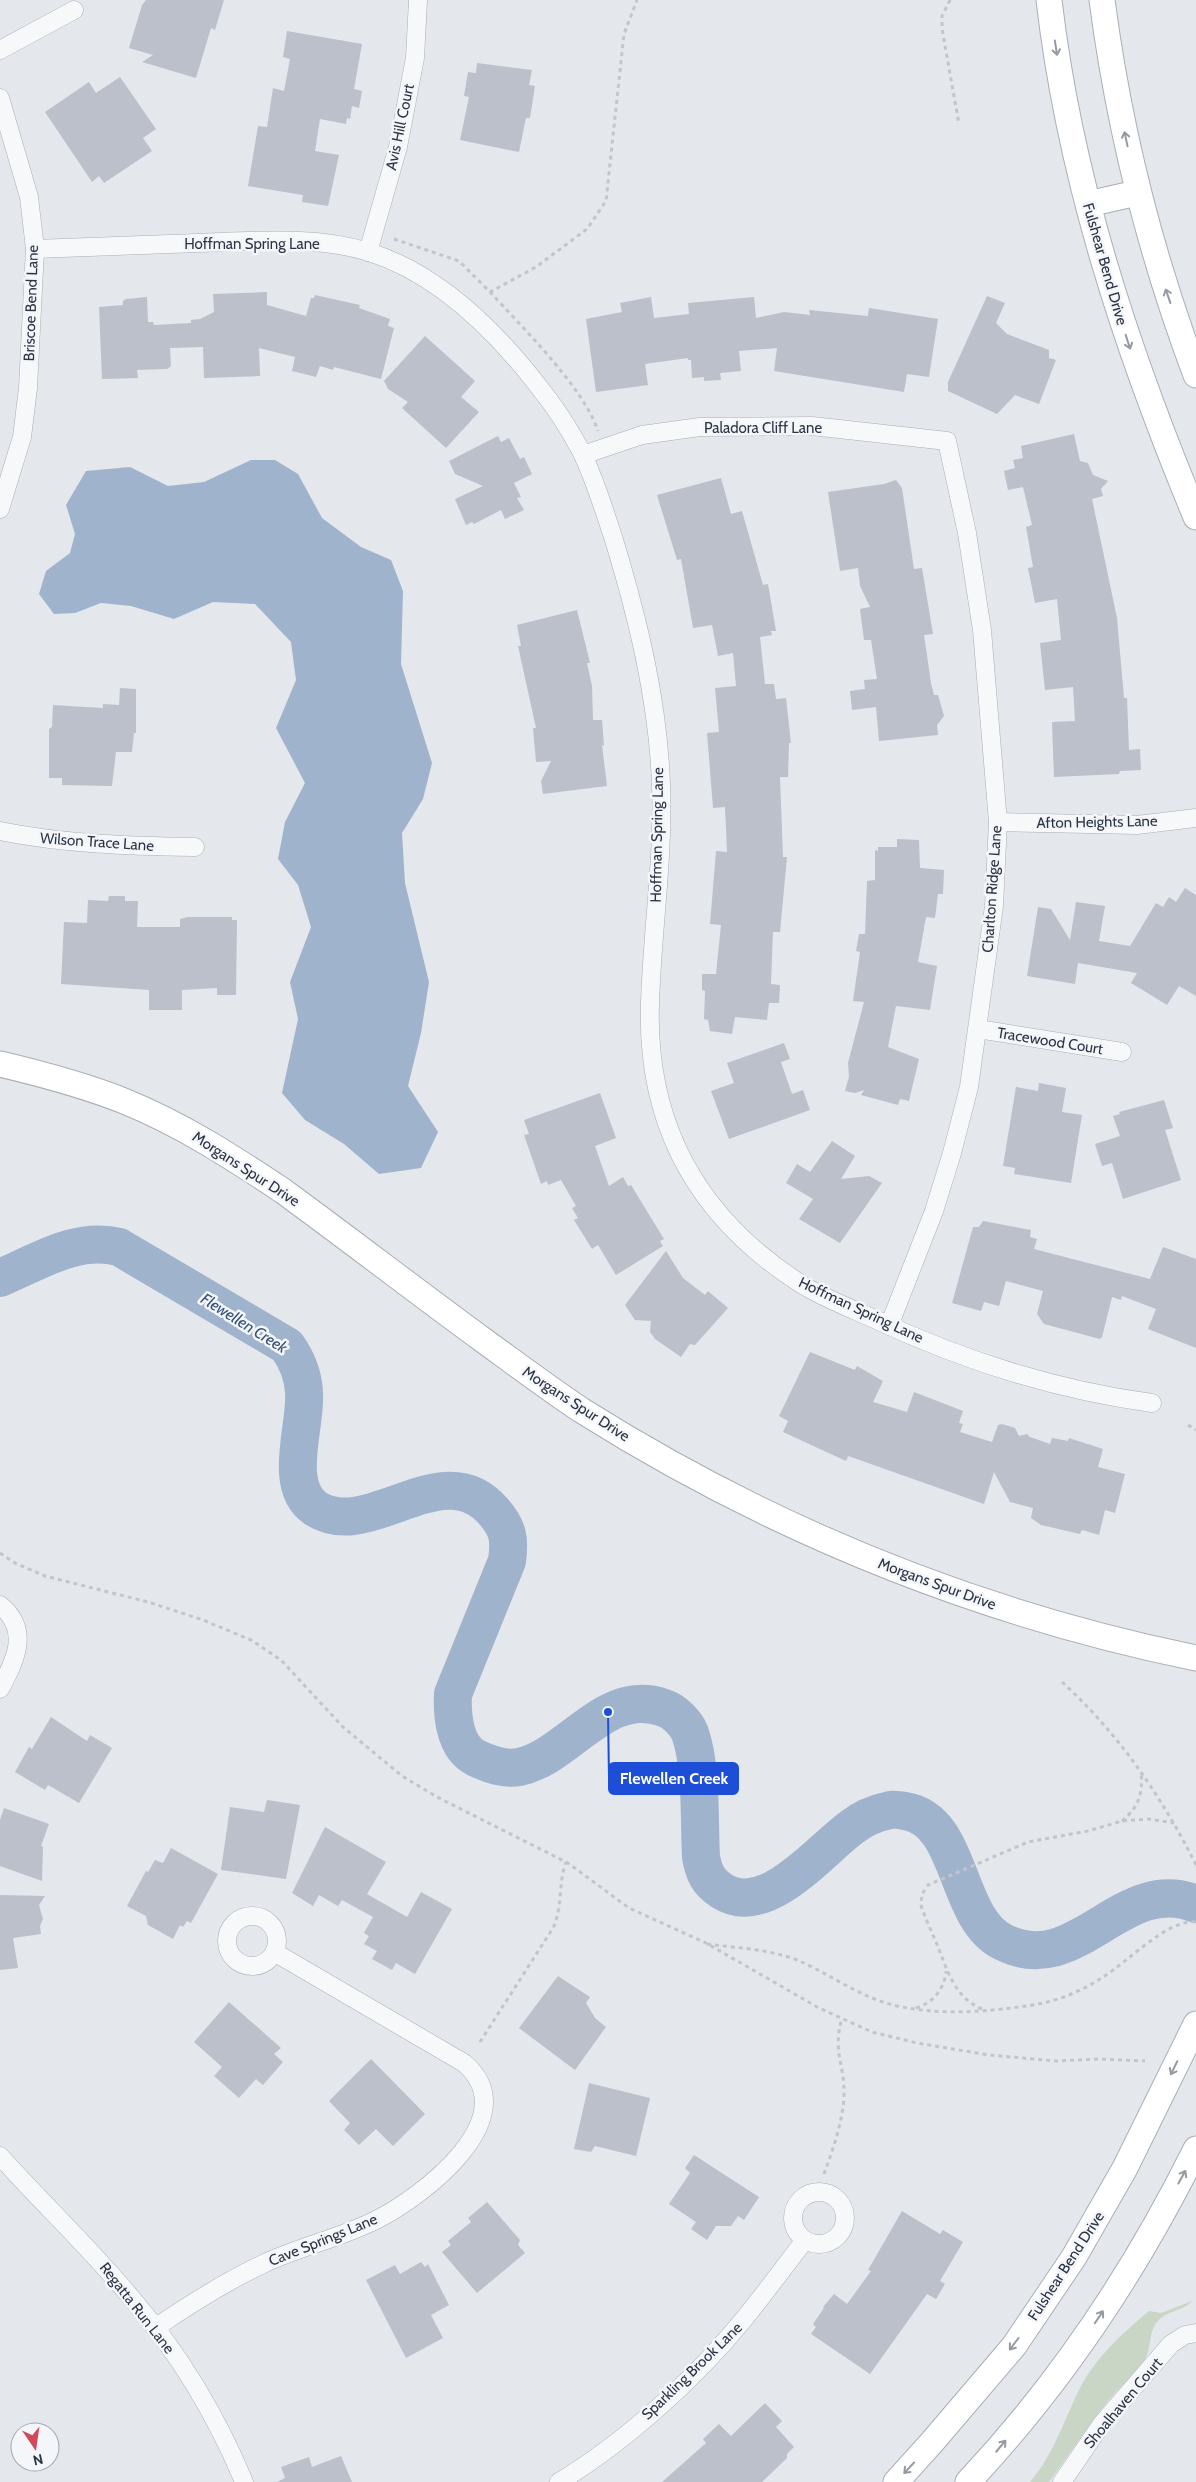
<svg xmlns="http://www.w3.org/2000/svg" width="1196" height="2482" font-family="Cabin,sans-serif">
	<style>
		.green { fill: #c9d6c5 }
		.water { fill: #9fb4cc }
		.lines { fill: none; stroke-linecap: round; stroke-linejoin: round }
		.river { stroke: #9fb4cc; stroke-width: 38 }
		.building { fill: #bbc0ca }
		.street-casing { stroke: #a9aeb7; stroke-width: 19 }
		.secondary-casing { stroke: #a9aeb7; stroke-width: 27 }
		.path { stroke: #c2c5cb; stroke-width: 3; stroke-dasharray: 4 4; stroke-linecap: butt }
		.street { stroke: #f7f8fa; stroke-width: 18 }
		.secondary { stroke: #fff; stroke-width: 25 }
		.oneway { stroke: #959aa2 }
		.labels { text-anchor: middle; dominant-baseline: central; stroke-width: 5; stroke-linejoin: round; paint-order: stroke }
		.street-label { font-size: 15px; fill: #2b3445; stroke: #f4f6f9 }
		.water-label { font-size: 16px; font-style: italic; fill: #34527a; stroke: #f4f6f9 }
		.leader { fill: none; stroke: #1d4ed8; stroke-width: 2 }
		.callout-dot { fill: #1d4ed8; stroke: #f4f6f9; stroke-width: 2 }
		.callout { fill: #1d4ed8; stroke: #1d4ed8; stroke-width: 2 }
		.callout-label { font-size: 16px; text-anchor: middle; font-weight: bold; fill: #fff }
	</style>
	<rect width="100%" height="100%" fill="#e4e7ec"/>
	<!-- green -->
	<path class="green" d="M 1192,2301 C 1184,2311 1167,2310 1157,2322 C 1148,2333 1152,2349 1144,2361 C 1134,2376 1119,2387 1108,2401 C 1087,2427 1069,2455 1049,2482 L 1030,2482 C 1054,2454 1064,2420 1080,2388 C 1096,2357 1123,2333 1149,2311 L 1161,2313 Z"/>
	<!-- water -->
	<path class="water" d="M 251,460 L 275,460 L 298,474 L 322,518 L 361,547 L 391,560 L 403,591 L 401,664 L 432,763 L 423,799 L 402,833 L 405,883 L 429,982 L 421,1033 L 408,1086 L 438,1132 L 421,1168 L 379,1174 L 344,1144 L 305,1120 L 282,1093 L 298,1019 L 290,982 L 311,927 L 298,885 L 278,859 L 285,822 L 305,783 L 276,728 L 296,680 L 291,642 L 255,604 L 213,602 L 174,619 L 131,606 L 101,603 L 75,613 L 54,614 L 39,594 L 46,571 L 70,553 L 75,534 L 66,505 L 86,471 L 130,467 L 168,486 L 204,482 Z"/>
	<g class="lines">
		<!-- river -->
		<path class="river" d="M 0,1278 C 38,1262 77,1236 119,1247 L 287,1346 C 297,1360 303,1374 304,1392 C 307,1424 282,1485 315,1508 C 369,1544 443,1451 494,1512 C 508,1528 510,1539 507,1561 L 453,1694 C 452,1714 454,1747 476,1758 C 489,1764 504,1770 519,1767 C 569,1757 606,1686 664,1708 C 674,1711 686,1723 690,1733 C 702,1767 699,1821 701,1857 C 704,1873 708,1882 722,1891 C 766,1919 819,1851 852,1827 C 862,1819 876,1813 890,1810 C 894,1809 900,1810 905,1811 C 963,1820 954,1918 1003,1942 C 1077,1980 1122,1873 1196,1904"/>
	</g>
	<!-- building -->
	<path class="building" d="M 146,0 L 224,0 L 215,30 L 211,28 L 196,78 L 142,62 L 153,55 L 129,48 L 142,5 Z
		M 287,31 L 362,44 L 354,89 L 362,91 L 359,108 L 352,106 L 350,119 L 347,118 L 346,124 L 320,119 L 315,151 L 339,155 L 328,206 L 302,202 L 303,195 L 248,186 L 258,126 L 267,127 L 273,88 L 284,91 L 290,59 L 283,57 Z
		M 477,63 L 532,70 L 529,85 L 535,86 L 530,118 L 526,118 L 519,152 L 460,140 L 469,97 L 464,96 L 468,72 L 476,73 Z
		M 120,77 L 156,129 L 143,138 L 152,151 L 104,183 L 99,176 L 92,182 L 45,112 L 89,82 L 96,93 Z
		M 267,292 L 267,305 L 306,316 L 311,298 L 314,298 L 315,295 L 360,305 L 359,308 L 390,319 L 388,326 L 394,328 L 381,379 L 334,367 L 333,370 L 320,366 L 316,377 L 292,371 L 295,357 L 259,348 L 260,376 L 204,378 L 203,347 L 170,348 L 171,366 L 167,369 L 137,370 L 138,378 L 102,379 L 99,307 L 123,305 L 123,301 L 126,299 L 147,297 L 148,322 L 153,322 L 154,325 L 191,323 L 191,320 L 200,319 L 214,312 L 213,294 Z
		M 987,296 L 1005,303 L 996,323 L 1007,334 L 1049,350 L 1049,358 L 1056,360 L 1039,404 L 1015,395 L 997,414 L 948,391 L 948,382 Z
		M 651,297 L 654,318 L 689,314 L 688,303 L 754,297 L 756,318 L 784,312 L 810,315 L 809,310 L 868,316 L 869,308 L 938,319 L 929,377 L 907,374 L 904,392 L 774,371 L 777,348 L 739,351 L 741,371 L 720,373 L 721,380 L 704,381 L 704,377 L 692,378 L 691,360 L 688,360 L 688,358 L 645,364 L 648,385 L 596,392 L 586,319 L 622,312 L 620,303 Z
		M 425,336 L 475,381 L 461,397 L 479,412 L 446,448 L 402,408 L 408,402 L 388,389 L 384,381 Z
		M 1074,434 L 1080,461 L 1088,463 L 1093,475 L 1108,481 L 1101,489 L 1103,496 L 1092,499 L 1117,618 L 1124,698 L 1127,698 L 1129,750 L 1140,749 L 1141,770 L 1120,771 L 1119,774 L 1054,777 L 1052,722 L 1075,721 L 1073,687 L 1045,690 L 1040,643 L 1061,640 L 1057,599 L 1035,603 L 1028,568 L 1033,567 L 1026,527 L 1032,525 L 1023,487 L 1008,490 L 1004,471 L 1015,468 L 1013,460 L 1023,458 L 1021,446 Z
		M 498,436 L 501,442 L 509,438 L 520,459 L 524,457 L 532,474 L 514,483 L 521,497 L 517,498 L 524,510 L 505,519 L 501,510 L 474,524 L 472,522 L 466,525 L 455,499 L 483,486 L 455,474 L 449,461 Z
		M 721,478 L 731,514 L 742,511 L 763,585 L 768,584 L 776,631 L 771,631 L 772,635 L 760,637 L 765,684 L 774,684 L 776,699 L 786,698 L 791,743 L 789,743 L 788,777 L 780,777 L 783,857 L 787,857 L 780,932 L 773,932 L 771,984 L 780,985 L 779,1003 L 769,1003 L 767,1020 L 735,1017 L 732,1034 L 710,1031 L 708,1020 L 704,1019 L 705,991 L 702,990 L 702,974 L 716,974 L 721,925 L 710,924 L 716,851 L 727,852 L 725,807 L 713,808 L 707,733 L 719,732 L 715,688 L 736,686 L 733,653 L 718,656 L 712,625 L 693,628 L 681,559 L 677,560 L 657,495 Z
		M 896,480 L 902,488 L 914,569 L 922,568 L 933,634 L 924,635 L 931,683 L 934,695 L 938,695 L 944,716 L 937,725 L 938,735 L 879,741 L 876,707 L 852,710 L 850,691 L 865,689 L 864,680 L 877,679 L 871,640 L 864,640 L 860,609 L 870,607 L 860,586 L 858,568 L 840,571 L 828,492 L 884,484 Z
		M 577,610 L 590,663 L 587,663 L 592,686 L 593,720 L 602,720 L 604,746 L 602,745 L 607,786 L 543,794 L 541,781 L 551,761 L 536,762 L 533,728 L 536,728 L 518,646 L 521,646 L 517,625 Z
		M 120,688 L 136,689 L 136,733 L 134,733 L 132,752 L 116,752 L 112,786 L 62,785 L 62,778 L 49,778 L 49,729 L 52,727 L 53,705 L 103,708 L 103,704 L 119,705 Z
		M 897,839 L 919,840 L 920,868 L 944,870 L 943,894 L 938,894 L 935,918 L 926,917 L 918,962 L 937,966 L 930,1010 L 896,1006 L 888,1047 L 919,1059 L 909,1101 L 900,1099 L 898,1105 L 861,1095 L 864,1090 L 855,1093 L 845,1091 L 849,1077 L 848,1063 L 864,1002 L 853,1001 L 860,952 L 856,951 L 859,934 L 865,934 L 867,881 L 875,880 L 875,850 L 878,851 L 878,847 L 897,847 Z
		M 1185,888 L 1196,895 L 1196,996 L 1179,986 L 1167,1005 L 1131,983 L 1137,973 L 1078,963 L 1075,984 L 1027,976 L 1038,907 L 1051,909 L 1070,940 L 1076,902 L 1105,906 L 1099,941 L 1130,946 L 1156,903 L 1163,907 L 1169,897 L 1176,902 Z
		M 109,896 L 125,896 L 125,901 L 138,901 L 137,927 L 180,927 L 180,919 L 188,917 L 232,917 L 232,920 L 237,920 L 236,995 L 217,995 L 217,988 L 182,990 L 182,1010 L 149,1010 L 149,990 L 61,984 L 64,922 L 87,923 L 88,900 L 108,901 Z
		M 784,1043 L 790,1059 L 781,1062 L 792,1094 L 803,1090 L 810,1110 L 729,1139 L 711,1091 L 734,1083 L 727,1063 Z
		M 1039,1083 L 1066,1088 L 1062,1112 L 1082,1115 L 1071,1183 L 1014,1174 L 1015,1168 L 1003,1166 L 1016,1087 L 1038,1091 Z
		M 600,1093 L 616,1138 L 595,1146 L 609,1186 L 623,1177 L 628,1186 L 631,1185 L 664,1239 L 660,1241 L 663,1246 L 616,1275 L 598,1245 L 592,1249 L 574,1220 L 578,1218 L 572,1208 L 576,1206 L 561,1180 L 548,1185 L 547,1181 L 541,1184 L 524,1135 L 529,1134 L 524,1120 Z
		M 1164,1100 L 1173,1128 L 1165,1130 L 1181,1180 L 1123,1199 L 1112,1163 L 1102,1166 L 1095,1144 L 1120,1136 L 1113,1116 L 1120,1114 L 1119,1112 Z
		M 832,1141 L 855,1156 L 841,1179 L 869,1176 L 882,1183 L 840,1243 L 799,1219 L 813,1199 L 786,1183 L 797,1164 L 810,1172 Z
		M 983,1221 L 1031,1230 L 1030,1237 L 1037,1239 L 1034,1249 L 1150,1279 L 1163,1247 L 1196,1259 L 1196,1348 L 1148,1329 L 1156,1309 L 1122,1296 L 1121,1300 L 1112,1297 L 1102,1337 L 1100,1339 L 1044,1324 L 1037,1314 L 1043,1291 L 1006,1281 L 999,1306 L 984,1302 L 981,1311 L 952,1303 L 973,1227 L 979,1227 Z
		M 666,1251 L 683,1278 L 705,1295 L 708,1291 L 728,1308 L 695,1345 L 690,1344 L 681,1357 L 655,1339 L 650,1332 L 651,1321 L 635,1320 L 625,1305 Z
		M 810,1352 L 855,1370 L 857,1366 L 883,1381 L 873,1402 L 907,1412 L 914,1392 L 963,1411 L 959,1423 L 963,1424 L 960,1432 L 992,1442 L 998,1425 L 1002,1424 L 1015,1428 L 1019,1436 L 1027,1434 L 1030,1437 L 1050,1444 L 1052,1438 L 1068,1441 L 1069,1438 L 1103,1449 L 1098,1467 L 1125,1474 L 1115,1513 L 1105,1510 L 1099,1535 L 1082,1530 L 1080,1534 L 1041,1525 L 1031,1518 L 1033,1508 L 1010,1502 L 994,1472 L 984,1504 L 848,1456 L 846,1461 L 783,1432 L 788,1421 L 779,1416 Z
		M 51,1717 L 87,1741 L 90,1735 L 112,1748 L 79,1803 L 48,1785 L 45,1790 L 15,1772 L 29,1747 L 32,1749 Z
		M 267,1800 L 300,1805 L 286,1879 L 221,1870 L 230,1807 L 264,1812 Z
		M 4,1808 L 49,1824 L 41,1846 L 43,1847 L 42,1881 L 0,1866 L 0,1820 Z
		M 325,1827 L 386,1862 L 367,1894 L 407,1917 L 421,1892 L 452,1909 L 415,1974 L 396,1963 L 392,1970 L 372,1959 L 377,1951 L 364,1944 L 369,1936 L 364,1933 L 373,1917 L 342,1900 L 338,1906 L 319,1895 L 313,1906 L 292,1893 Z
		M 171,1848 L 218,1874 L 191,1923 L 187,1921 L 183,1927 L 180,1925 L 173,1939 L 148,1925 L 146,1916 L 127,1906 L 146,1871 L 148,1872 L 155,1860 L 163,1863 Z
		M 0,1895 L 45,1896 L 39,1905 L 43,1919 L 40,1926 L 41,1934 L 13,1938 L 18,1968 L 0,1970 Z
		M 558,1976 L 590,1997 L 586,2003 L 595,2018 L 606,2027 L 575,2070 L 519,2028 Z
		M 229,2002 L 281,2048 L 274,2054 L 283,2062 L 263,2085 L 256,2079 L 239,2098 L 214,2076 L 222,2067 L 194,2042 Z
		M 371,2059 L 425,2114 L 393,2146 L 376,2129 L 359,2145 L 344,2130 L 350,2123 L 329,2101 Z
		M 589,2083 L 650,2098 L 636,2156 L 595,2146 L 591,2152 L 574,2149 Z
		M 694,2155 L 759,2197 L 744,2220 L 738,2216 L 731,2226 L 716,2226 L 707,2240 L 691,2229 L 696,2222 L 669,2204 L 690,2173 L 685,2168 Z
		M 487,2202 L 520,2240 L 518,2245 L 525,2253 L 477,2293 L 442,2252 L 451,2245 L 448,2241 L 471,2222 L 468,2218 Z
		M 902,2211 L 940,2234 L 943,2230 L 963,2242 L 940,2281 L 945,2284 L 936,2299 L 927,2294 L 870,2374 L 811,2334 L 816,2327 L 813,2324 L 824,2308 L 823,2307 L 834,2294 L 847,2304 L 871,2271 L 868,2270 Z
		M 421,2262 L 425,2267 L 428,2264 L 449,2305 L 431,2315 L 443,2338 L 406,2358 L 366,2280 L 395,2265 L 400,2274 Z
		M 765,2403 L 782,2421 L 776,2427 L 794,2447 L 787,2454 L 787,2458 L 762,2482 L 662,2482 L 706,2443 L 703,2439 L 719,2424 L 731,2436 Z
		M 341,2456 L 352,2482 L 277,2482 L 285,2478 L 281,2467 L 309,2457 L 312,2467 Z"/>
	<g class="lines">
		<!-- street casing -->
		<g class="street-casing">
			<path id="street" d="M 0,50 L 74,10
				M 0,98 L 29,197 L 35,249 L 28,388 L 22,437 L 0,509
				M 35,249 C 89,247 143,245 197,243 C 253,241 314,235 369,252 C 439,274 495,330 539,387 C 555,407 569,428 581,451 C 595,479 604,510 614,540 C 638,619 658,701 661,784 C 664,857 652,931 650,1004 C 646,1126 698,1218 801,1284 C 822,1297 847,1307 870,1317 C 959,1359 1055,1390 1152,1403
				M 368,252 L 398,147 L 415,58 L 418,0
				M 583,455 L 642,435 L 700,427 L 812,426 L 947,441 L 967,533 L 982,630 L 998,822 L 994,906 L 969,1087 L 952,1153 L 934,1211 L 889,1326
				M 998,822 L 1137,825 L 1196,818
				M 0,831 C 65,844 129,846 195,847
				M 978,1029 L 1122,1052
				M 0,1605 C 31,1630 15,1661 0,1689
				M227 1941a25 25 0 1 1 50 0a25 25 0 1 1-50 0Z
				M 0,2156 C 44,2205 92,2250 134,2301 C 179,2354 217,2417 244,2482
				M793 2218a26 26 0 1 1 52 0a26 26 0 1 1-52 0Z
				M 155,2328 C 190,2304 225,2282 263,2264 C 299,2247 340,2238 376,2220 C 422,2197 528,2117 464,2063 L 274,1952
				M 559,2482 C 624,2443 696,2378 744,2319 C 765,2293 785,2266 805,2240
				M 1062,2482 L 1101,2425 L 1171,2344 L 1185,2335 L 1196,2333"/>
		</g>
		<!-- secondary casing -->
		<g class="secondary-casing">
			<path id="secondary" d="M 1049,0 C 1070,180 1127,351 1196,517
				M 1102,0 C 1119,129 1150,253 1196,375
				M 1088,204 L 1137,193
				M 0,1064 C 42,1074 84,1085 124,1101 C 181,1124 232,1157 283,1191 C 350,1240 416,1291 483,1340 C 516,1364 548,1388 581,1410 C 770,1529 977,1613 1196,1658
				M 896,2482 L 933,2441 L 1014,2346 L 1074,2257 L 1125,2168 L 1196,2024
				M 968,2482 C 1061,2383 1136,2270 1196,2149"/>
		</g>
		<!-- path -->
		<path class="path" d="M 950,0 L 942,16 L 942,29 L 959,124
			M 394,239 L 459,261 L 490,292 L 536,267 L 587,229 L 606,201 L 624,34 L 637,0
			M 490,292 C 522,327 584,388 598,431
			M 1188,1425 L 1196,1430
			M 0,1553 L 15,1563 L 45,1576 L 148,1602 L 203,1620 L 251,1640 L 281,1660 L 343,1727 L 402,1776 L 437,1797 L 568,1863 L 629,1908 L 706,1943 L 819,2008 L 872,2032 L 917,2043 L 989,2055 L 1056,2061 L 1099,2059 L 1145,2061
			M 1062,1682 C 1119,1734 1162,1797 1196,1865
			M 1122,1821 C 1139,1807 1143,1793 1141,1772
			M 707,1944 C 737,1948 769,1949 797,1960 C 830,1974 858,1996 893,2005 C 939,2016 987,2012 1033,2005 C 1058,2001 1082,1991 1103,1977 C 1128,1962 1167,1919 1196,1922
			M 916,2008 C 933,2003 945,1988 946,1971
			M 982,2009 C 953,1997 947,1968 936,1942 C 931,1930 925,1918 921,1905 L 922,1894 L 928,1885 L 1028,1842 L 1088,1831 L 1122,1821 L 1148,1819 L 1174,1823
			M 480,2042 L 553,1928 C 563,1907 558,1883 566,1862
			M 824,2174 C 833,2149 843,2122 844,2095 C 845,2064 832,2053 842,2018"/>
		<!-- street -->
		<use href="#street" class="street"/>
		<!-- secondary -->
		<use href="#secondary" class="secondary"/>
	</g>
	<!-- one-way arrows -->
	<defs><path id="oneway-shaft" d="M-6 0H5M1.5-3L5.5 0L1.5 3" fill="none" stroke-width="1.6" stroke-linecap="round" stroke-linejoin="round" transform="scale(1.25)"/></defs>
	<g class="oneway">
		<use href="#oneway-shaft" transform="translate(1056 48) rotate(81)"/>
		<use href="#oneway-shaft" transform="translate(1126 139) rotate(-102)"/>
		<use href="#oneway-shaft" transform="translate(1168 296) rotate(-109)"/>
		<use href="#oneway-shaft" transform="translate(1128 342) rotate(72)"/>
		<use href="#oneway-shaft" transform="translate(1174 2068) rotate(116)"/>
		<use href="#oneway-shaft" transform="translate(1182 2177) rotate(-61)"/>
		<use href="#oneway-shaft" transform="translate(1099 2317) rotate(-56)"/>
		<use href="#oneway-shaft" transform="translate(1014 2344) rotate(127)"/>
		<use href="#oneway-shaft" transform="translate(1001 2446) rotate(-50)"/>
		<use href="#oneway-shaft" transform="translate(909 2468) rotate(133)"/>
	</g>
	<g class="labels">
		<!-- street labels -->
		<g class="street-label">
			<text transform="translate(400 127) rotate(-78)">Avis Hill Court</text>
			<text x="252" y="244">Hoffman Spring Lane</text>
			<text transform="translate(1105 264) rotate(74)">Fulshear Bend Drive</text>
			<text transform="translate(31 303) rotate(-88)">Briscoe Bend Lane</text>
			<text x="763" y="428">Paladora Cliff Lane</text>
			<text transform="translate(1097 822) rotate(-1)">Afton Heights Lane</text>
			<text transform="translate(657 835) rotate(-89)">Hoffman Spring Lane</text>
			<text transform="translate(97 842) rotate(4)">Wilson Trace Lane</text>
			<text transform="translate(992 889) rotate(-86)">Charlton Ridge Lane</text>
			<text transform="translate(1050 1041) rotate(9)">Tracewood Court</text>
			<text transform="translate(246 1169) rotate(33)">Morgans Spur Drive</text>
			<text transform="translate(861 1310) rotate(25)">Hoffman Spring Lane</text>
			<text transform="translate(576 1404) rotate(33)">Morgans Spur Drive</text>
			<text transform="translate(937 1584) rotate(20)">Morgans Spur Drive</text>
			<text transform="translate(323 2240) rotate(-22)">Cave Springs Lane</text>
			<text transform="translate(1066 2266) rotate(-57)">Fulshear Bend Drive</text>
			<text transform="translate(137 2308) rotate(52)">Regatta Run Lane</text>
			<text transform="translate(692 2371) rotate(-44)">Sparkling Brook Lane</text>
			<text transform="translate(1123 2403) rotate(-50)">Shoalhaven Court</text>
		</g>
		<!-- water labels -->
		<g class="water-label">
			<text transform="translate(244 1323) rotate(32)">Flewellen Creek</text>
		</g>
	</g>
	<!-- callouts -->
	<path class="leader" d="M608 1712L609 1778"/>
	<circle class="callout-dot" cx="608" cy="1712" r="5"/>
	<rect class="callout" x="609" y="1763" width="129" height="31" rx="5"/>
	<g class="callout-label">
		<text x="674" y="1784">Flewellen Creek</text>
	</g>
	<!-- north arrow -->
	<g transform="translate(35 2447) rotate(167)"><circle r="24" fill="#f4f6f9" stroke="#a4a8b1"/>
	<path d="M0-4L9 19L0 12L-9 19Z" fill="#d1495b"/>
	<text y="-8" font-size="14" font-weight="bold" text-anchor="middle" fill="#2b3445">N</text>
	</g>
</svg>
